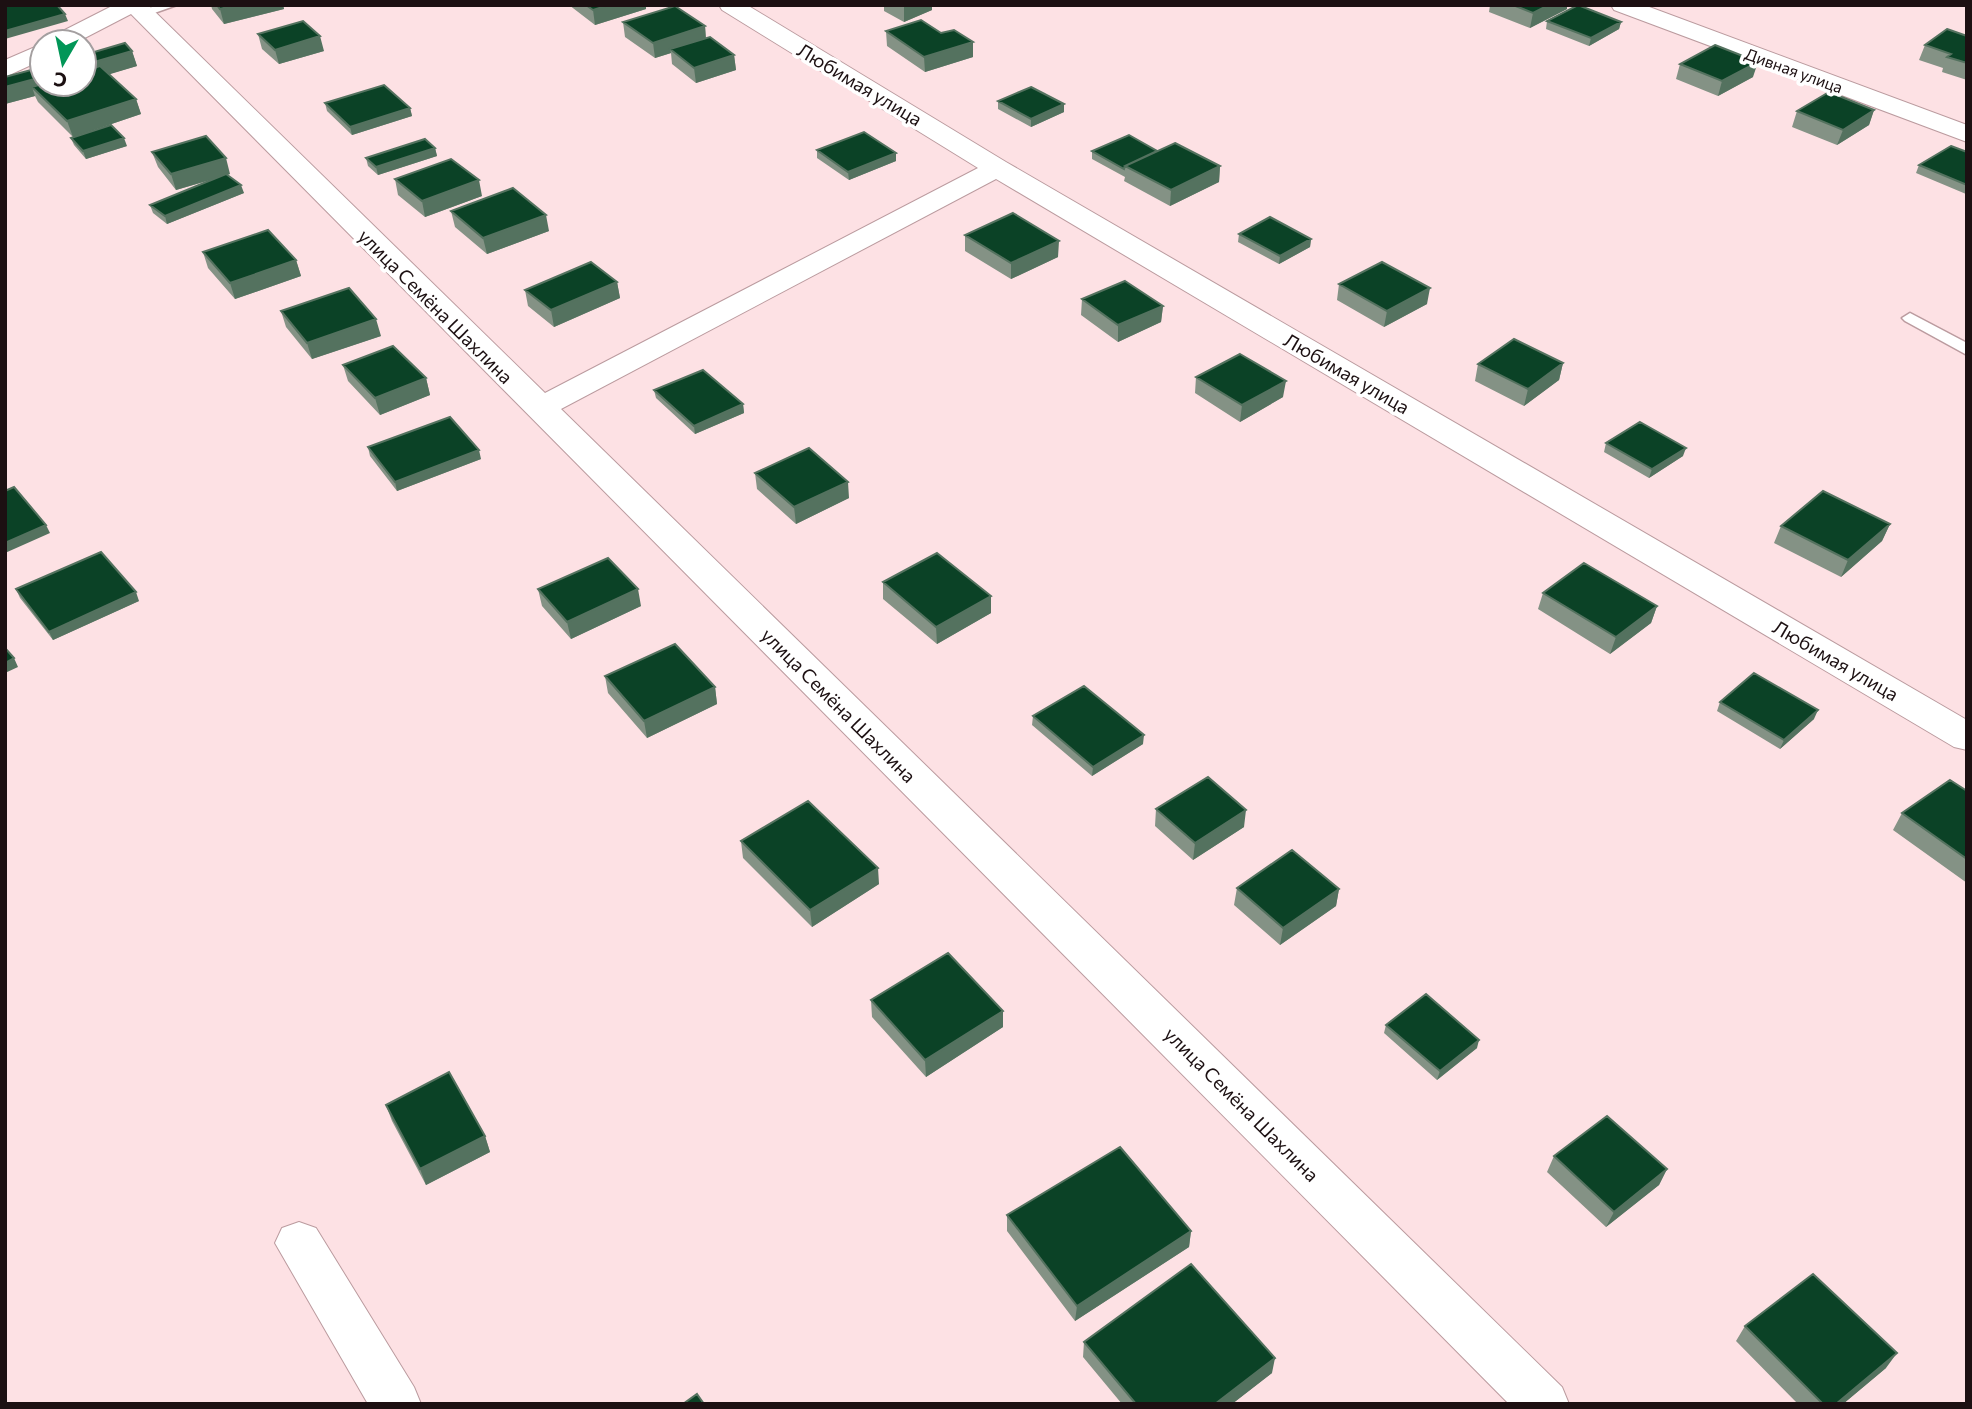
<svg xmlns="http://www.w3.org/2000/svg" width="1972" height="1409" font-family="Commissioner,sans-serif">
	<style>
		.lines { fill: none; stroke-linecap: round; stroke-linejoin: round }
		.service-casing { stroke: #bb9b9f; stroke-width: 3 }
		.minor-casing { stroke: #bb9b9f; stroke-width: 2 }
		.service { fill: #fff; fill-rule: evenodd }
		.minor { fill: #fff; fill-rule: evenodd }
		.wall { fill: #849285 }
		.shaded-wall { fill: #54725f }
		.building { fill: #0b4226; stroke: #54725f; stroke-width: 2 }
		.labels { text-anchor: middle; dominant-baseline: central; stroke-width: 7; stroke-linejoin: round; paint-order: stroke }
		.far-street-label { font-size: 16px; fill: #1c1012; stroke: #fff }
		.street-label { font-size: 19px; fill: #1c1012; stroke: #fff }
	</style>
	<rect width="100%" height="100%" fill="#fde1e4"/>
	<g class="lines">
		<!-- service casing -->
		<g class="service-casing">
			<path id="service" d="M 157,5 L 177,5 L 143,17 L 137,13 Z
				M 1910,313 L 1967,343 L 1967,355 L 1905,321 L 1902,318 Z"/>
		</g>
		<!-- minor casing -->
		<g class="minor-casing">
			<path id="minor" d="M 114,5 L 148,5 L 545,393 L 978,168 L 722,10 L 719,5 L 747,5 L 1006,162 L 1967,720 L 1967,750 L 1954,747 L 996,179 L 561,409 L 1562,1387 L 1569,1404 L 1509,1404 L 131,14 L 77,42 L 47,42 L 51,37 Z
				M 1611,5 L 1644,5 L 1967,125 L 1967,142 L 1614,10 Z
				M 42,44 L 42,60 L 5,77 L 5,60 Z
				M 299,1222 L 316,1228 L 414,1387 L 421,1404 L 368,1404 L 275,1243 L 282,1228 Z"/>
		</g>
		<!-- service -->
		<use href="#service" class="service"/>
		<!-- minor -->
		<use href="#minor" class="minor"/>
	</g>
	<!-- wall -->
	<path class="wall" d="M 211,5 L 283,5 L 284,9 L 224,24 L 212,9 Z
		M 569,5 L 646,5 L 646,9 L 595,25 Z
		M 884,5 L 932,5 L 932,10 L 904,22 L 884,11 Z
		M 1490,5 L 1567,5 L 1567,9 L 1530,28 L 1489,12 Z
		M 1547,21 L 1621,22 L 1619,29 L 1589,46 L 1546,29 Z
		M 623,22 L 705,26 L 706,39 L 734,55 L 736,70 L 696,83 L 672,64 L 671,53 L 655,58 L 625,37 Z
		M 886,31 L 973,57 L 925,72 L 887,46 Z
		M 258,34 L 324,51 L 279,64 L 262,49 Z
		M 1967,36 L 1967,80 L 1942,72 L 1943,68 L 1919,60 L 1925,45 Z
		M 132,51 L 137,66 L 109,74 L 136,99 L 141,114 L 73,137 L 38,102 L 35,96 L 5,104 L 5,77 Z
		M 1680,64 L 1753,77 L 1718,96 L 1676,79 Z
		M 998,101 L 1064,104 L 1064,112 L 1031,127 L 998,109 Z
		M 325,103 L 410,108 L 412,116 L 352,135 L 327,111 Z
		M 1874,110 L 1869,125 L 1837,145 L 1792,127 L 1797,111 Z
		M 71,138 L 127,146 L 86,159 L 74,145 Z
		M 435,148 L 437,156 L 378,175 L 368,166 L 366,158 Z
		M 817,150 L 896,153 L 896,161 L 849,180 L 817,158 Z
		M 1092,151 L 1157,151 L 1220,166 L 1219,182 L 1170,206 L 1124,181 L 1125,177 L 1092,159 Z
		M 152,152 L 230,174 L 227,175 L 244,193 L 167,224 L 153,213 L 150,205 L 221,177 L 176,190 L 158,167 Z
		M 1967,152 L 1966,194 L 1916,173 L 1919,165 Z
		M 395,179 L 482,196 L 425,217 L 398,195 Z
		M 451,211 L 549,231 L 487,254 L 455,227 Z
		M 1239,234 L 1311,239 L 1310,247 L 1279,264 L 1238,242 Z
		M 965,235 L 1058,257 L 1011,279 L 965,251 Z
		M 203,252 L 296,260 L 301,276 L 235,299 L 208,268 Z
		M 617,282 L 620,298 L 554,327 L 528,306 L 525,290 Z
		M 1339,284 L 1427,304 L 1384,327 L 1337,300 Z
		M 1082,299 L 1163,306 L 1161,322 L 1118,342 L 1081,315 Z
		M 281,311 L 381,336 L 312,359 L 286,327 Z
		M 1563,363 L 1559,380 L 1524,406 L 1475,381 L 1478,364 Z
		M 343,365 L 426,378 L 430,395 L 380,415 L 348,381 Z
		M 1196,377 L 1283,397 L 1240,422 L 1195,393 Z
		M 654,390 L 743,404 L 744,413 L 695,434 L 656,398 Z
		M 1606,443 L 1683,456 L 1649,478 L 1604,452 Z
		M 368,447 L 481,459 L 397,491 L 370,456 Z
		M 755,473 L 849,498 L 796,524 L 757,489 Z
		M 1890,524 L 1882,541 L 1841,577 L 1774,543 L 1781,526 Z
		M 883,582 L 991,613 L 937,644 L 883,599 Z
		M 16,589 L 139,601 L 53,640 L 20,598 Z
		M 538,589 L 641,606 L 571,639 L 542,606 Z
		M 1543,593 L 1657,606 L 1651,623 L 1610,654 L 1538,609 Z
		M 605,676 L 715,687 L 717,704 L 647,738 L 608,693 Z
		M 1720,702 L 1814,719 L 1780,749 L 1717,711 Z
		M 1033,716 L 1143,744 L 1092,776 L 1032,725 Z
		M 1967,791 L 1967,883 L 1893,830 L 1902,813 Z
		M 1156,809 L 1244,827 L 1193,860 L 1155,826 Z
		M 741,841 L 879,884 L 812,927 L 743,858 Z
		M 1237,888 L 1339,889 L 1336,906 L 1280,945 L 1234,905 Z
		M 871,1000 L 1003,1011 L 1003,1027 L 926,1077 L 872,1017 Z
		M 1386,1025 L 1477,1048 L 1437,1080 L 1384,1033 Z
		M 386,1105 L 485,1136 L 490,1152 L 426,1185 L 392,1121 Z
		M 1554,1156 L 1667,1169 L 1659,1185 L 1606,1227 L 1547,1172 Z
		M 1007,1215 L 1191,1231 L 1189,1247 L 1075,1321 L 1007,1231 Z
		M 1745,1326 L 1886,1368 L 1843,1404 L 1798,1404 L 1736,1341 Z
		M 1084,1342 L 1272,1373 L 1232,1404 L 1122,1404 L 1083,1357 Z"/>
	<!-- shaded-wall -->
	<path class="shaded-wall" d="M 235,5 L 283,5 L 284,9 L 224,24 L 220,9 Z
		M 609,5 L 646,5 L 646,9 L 595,25 L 593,10 Z
		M 908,5 L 932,5 L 932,10 L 904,22 L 904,7 Z
		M 1549,5 L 1567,5 L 1567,9 L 1530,28 L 1533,13 Z
		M 65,14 L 68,21 L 5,39 L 5,31 Z
		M 1621,22 L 1619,29 L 1589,46 L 1591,38 Z
		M 705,26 L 706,41 L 670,49 L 671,53 L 655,58 L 653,43 Z
		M 320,36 L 324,51 L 279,64 L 275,50 Z
		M 973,42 L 973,57 L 925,72 L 924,57 Z
		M 132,51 L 137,66 L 84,82 L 84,65 Z
		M 734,55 L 736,70 L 696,83 L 694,68 Z
		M 1758,62 L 1753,77 L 1718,96 L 1722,81 Z
		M 42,77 L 42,84 L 32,87 L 35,96 L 5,104 L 5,87 Z
		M 136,99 L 141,114 L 73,137 L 67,121 Z
		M 1064,104 L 1064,112 L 1031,127 L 1031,119 Z
		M 410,108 L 412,116 L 352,135 L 350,127 Z
		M 1874,110 L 1869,125 L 1837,145 L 1843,130 Z
		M 124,138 L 127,146 L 86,159 L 83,151 Z
		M 435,148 L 437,156 L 378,175 L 376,167 Z
		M 896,153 L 896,161 L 849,180 L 848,172 Z
		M 226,158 L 230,174 L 176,190 L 171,174 Z
		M 1220,166 L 1219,182 L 1170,206 L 1171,190 Z
		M 479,180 L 482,196 L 425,217 L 422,201 Z
		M 241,185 L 244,193 L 167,224 L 165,216 Z
		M 546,215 L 549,231 L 487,254 L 483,238 Z
		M 1311,239 L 1310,247 L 1279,264 L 1280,256 Z
		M 1059,241 L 1058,257 L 1011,279 L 1011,263 Z
		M 296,260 L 301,276 L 235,299 L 230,283 Z
		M 617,282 L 620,298 L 554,327 L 551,310 Z
		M 1430,288 L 1427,304 L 1384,327 L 1387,311 Z
		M 1163,306 L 1161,322 L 1118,342 L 1118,325 Z
		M 376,319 L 381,336 L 312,359 L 307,343 Z
		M 1563,363 L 1559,380 L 1524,406 L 1528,389 Z
		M 426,378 L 430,395 L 380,415 L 375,398 Z
		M 1286,381 L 1283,397 L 1240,422 L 1242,405 Z
		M 743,404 L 744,413 L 695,434 L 694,426 Z
		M 1686,448 L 1683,456 L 1649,478 L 1652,469 Z
		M 479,450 L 481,459 L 397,491 L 395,482 Z
		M 848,482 L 849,498 L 796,524 L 794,507 Z
		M 1890,524 L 1882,541 L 1841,577 L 1848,560 Z
		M 46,525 L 50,533 L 5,553 L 5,543 Z
		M 638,589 L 641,606 L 571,639 L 567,622 Z
		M 136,592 L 139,601 L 53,640 L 49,632 Z
		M 991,596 L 991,613 L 937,644 L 936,627 Z
		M 1657,606 L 1651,623 L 1610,654 L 1616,637 Z
		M 14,658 L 18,667 L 5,673 L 5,663 Z
		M 715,687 L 717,704 L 647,738 L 644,721 Z
		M 1818,710 L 1814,719 L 1780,749 L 1784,740 Z
		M 1144,735 L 1143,744 L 1092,776 L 1093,767 Z
		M 1246,810 L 1244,827 L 1193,860 L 1195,843 Z
		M 878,868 L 879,884 L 812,927 L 810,910 Z
		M 1339,889 L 1336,906 L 1280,945 L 1283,928 Z
		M 1003,1011 L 1003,1027 L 926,1077 L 925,1060 Z
		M 1479,1040 L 1477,1048 L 1437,1080 L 1440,1071 Z
		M 485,1136 L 490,1152 L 426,1185 L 420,1169 Z
		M 1667,1169 L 1659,1185 L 1606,1227 L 1614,1212 Z
		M 1191,1231 L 1189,1247 L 1075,1321 L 1077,1306 Z
		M 1897,1353 L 1886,1368 L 1843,1404 L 1836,1404 Z
		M 1275,1358 L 1272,1373 L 1232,1404 L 1215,1404 Z"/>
	<!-- building -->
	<path class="building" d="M 5,5 L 57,5 L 65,14 L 5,31 Z
		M 217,5 L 235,5 L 220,9 Z
		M 586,5 L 609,5 L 593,10 Z
		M 1513,5 L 1549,5 L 1533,13 Z
		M 1578,5 L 1621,22 L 1591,38 L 1547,21 Z
		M 675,6 L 705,26 L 653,43 L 623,22 Z
		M 921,20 L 941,33 L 954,30 L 973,42 L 924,57 L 886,31 Z
		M 303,21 L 320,36 L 275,50 L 258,34 Z
		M 1947,29 L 1967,36 L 1967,63 L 1947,57 L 1951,54 L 1925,45 Z
		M 710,37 L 734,55 L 694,68 L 670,49 Z
		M 125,43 L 132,51 L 84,65 L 84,55 Z
		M 1715,45 L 1758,62 L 1722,81 L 1680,64 Z
		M 100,66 L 136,99 L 67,121 L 32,87 L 42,84 L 84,84 L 84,71 Z
		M 42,67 L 42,77 L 5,87 L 5,77 Z
		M 384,85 L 410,108 L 350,127 L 325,103 Z
		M 1031,87 L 1064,104 L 1031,119 L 998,101 Z
		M 1829,92 L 1874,110 L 1843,130 L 1797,111 Z
		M 111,125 L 124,138 L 83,151 L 71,138 Z
		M 864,132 L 896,153 L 848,172 L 817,150 Z
		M 1129,135 L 1157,151 L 1125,166 L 1124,169 L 1092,151 Z
		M 206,136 L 226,158 L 171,174 L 152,152 Z
		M 425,139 L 435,148 L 376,167 L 366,158 Z
		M 1175,143 L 1220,166 L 1171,190 L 1125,166 Z
		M 1951,146 L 1967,152 L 1967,185 L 1919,165 Z
		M 451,159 L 479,180 L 422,201 L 395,179 Z
		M 226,174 L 241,185 L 165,216 L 150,205 Z
		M 513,188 L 546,215 L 483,238 L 451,211 Z
		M 1013,213 L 1059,241 L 1011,263 L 965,235 Z
		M 1270,217 L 1311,239 L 1280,256 L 1239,234 Z
		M 268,230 L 296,260 L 230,283 L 203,252 Z
		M 591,262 L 617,282 L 551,310 L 525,290 Z
		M 1382,262 L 1430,288 L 1387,311 L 1339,284 Z
		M 1125,281 L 1163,306 L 1118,325 L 1082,299 Z
		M 349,288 L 376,319 L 307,343 L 281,311 Z
		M 1514,339 L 1563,363 L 1528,389 L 1478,364 Z
		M 393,346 L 426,378 L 375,398 L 343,365 Z
		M 1240,354 L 1286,381 L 1242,405 L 1196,377 Z
		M 703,370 L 743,404 L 694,426 L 654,390 Z
		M 450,417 L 479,450 L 395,482 L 368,447 Z
		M 1640,422 L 1686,448 L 1652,469 L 1606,443 Z
		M 809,448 L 848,482 L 794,507 L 755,473 Z
		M 14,487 L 46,525 L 5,543 L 5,491 Z
		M 1823,491 L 1890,524 L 1848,560 L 1781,526 Z
		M 101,552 L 136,592 L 49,632 L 16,589 Z
		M 937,553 L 991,596 L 936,627 L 883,582 Z
		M 608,558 L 638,589 L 567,622 L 538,589 Z
		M 1584,563 L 1657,606 L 1616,637 L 1543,593 Z
		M 675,644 L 715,687 L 644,721 L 605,676 Z
		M 5,648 L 14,658 L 5,663 Z
		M 1754,673 L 1818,710 L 1784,740 L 1720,702 Z
		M 1084,686 L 1144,735 L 1093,767 L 1033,716 Z
		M 1208,777 L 1246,810 L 1195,843 L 1156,809 Z
		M 1950,780 L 1967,791 L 1967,859 L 1902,813 Z
		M 808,801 L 878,868 L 810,910 L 741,841 Z
		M 1292,850 L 1339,889 L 1283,928 L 1237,888 Z
		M 948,953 L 1003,1011 L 925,1060 L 871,1000 Z
		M 1426,994 L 1479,1040 L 1440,1071 L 1386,1025 Z
		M 449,1072 L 485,1136 L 420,1169 L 386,1105 Z
		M 1607,1116 L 1667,1169 L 1614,1212 L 1554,1156 Z
		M 1120,1147 L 1191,1231 L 1077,1306 L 1007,1215 Z
		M 1191,1264 L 1275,1358 L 1215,1404 L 1136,1404 L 1084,1342 Z
		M 1813,1274 L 1897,1353 L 1836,1404 L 1823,1404 L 1745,1326 Z
		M 697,1394 L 704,1404 L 683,1404 Z"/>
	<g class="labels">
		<!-- far-street labels -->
		<g class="far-street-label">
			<text transform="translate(1794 70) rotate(20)">Дивная улица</text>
		</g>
		<!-- street labels -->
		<g class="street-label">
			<text transform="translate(860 84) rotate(31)">Любимая улица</text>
			<text transform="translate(436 306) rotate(45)">улица Семёна Шахлина</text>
			<text transform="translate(1347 373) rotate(30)">Любимая улица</text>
			<text transform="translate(1836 660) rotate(30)">Любимая улица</text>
			<text transform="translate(839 705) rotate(45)">улица Семёна Шахлина</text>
			<text transform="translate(1242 1104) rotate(45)">улица Семёна Шахлина</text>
		</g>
	</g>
	<!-- border -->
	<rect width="1972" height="1409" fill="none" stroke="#1c1012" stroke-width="14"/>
	<!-- north arrow -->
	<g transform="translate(63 63) rotate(189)"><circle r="33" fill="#ffffff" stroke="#a49fa0" stroke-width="2"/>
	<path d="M0-5L12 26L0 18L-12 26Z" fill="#019657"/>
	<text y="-10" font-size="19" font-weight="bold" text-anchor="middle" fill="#1c1012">С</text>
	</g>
</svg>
